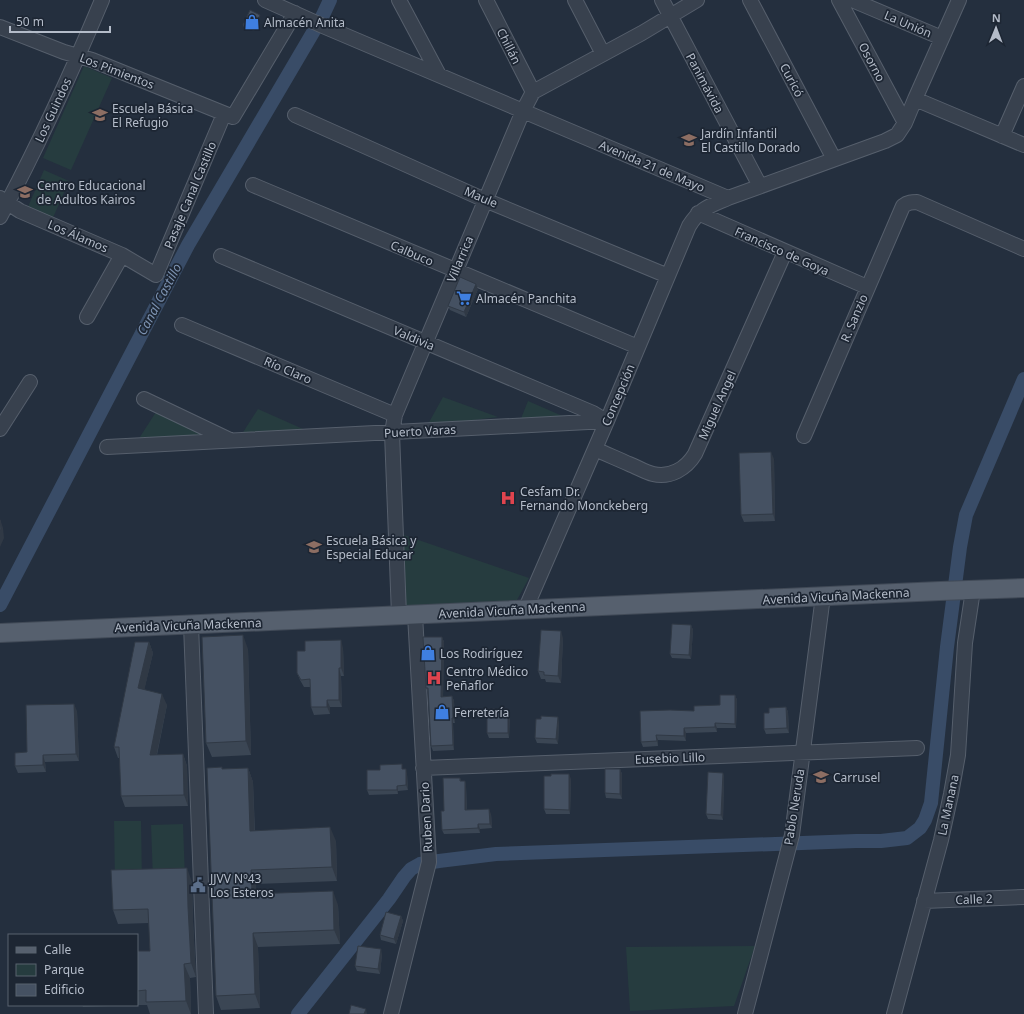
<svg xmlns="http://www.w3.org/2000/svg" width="1024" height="1014" font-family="'Noto Sans',sans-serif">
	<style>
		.green { fill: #263c3f }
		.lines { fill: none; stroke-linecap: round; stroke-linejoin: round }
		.canal { stroke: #394c67; stroke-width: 14 }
		.minor-casing { stroke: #565f6c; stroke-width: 16 }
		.major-casing { stroke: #414a57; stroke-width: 20 }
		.minor { stroke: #38414e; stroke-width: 14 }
		.major { stroke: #56606e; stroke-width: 18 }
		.wall { fill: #3b4654 }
		.shaded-wall { fill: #303945 }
		.building { fill: #455162; stroke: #303945 }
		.labels { text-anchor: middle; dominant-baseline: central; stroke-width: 3.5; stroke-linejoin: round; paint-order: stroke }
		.poi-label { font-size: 12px; fill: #b4bcc9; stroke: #1d2633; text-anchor: start }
		.street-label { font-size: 12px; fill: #b4bcc9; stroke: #1d2633 }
		.water-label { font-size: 13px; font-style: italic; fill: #7c92b1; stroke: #1d2633 }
	</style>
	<rect width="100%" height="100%" fill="#242f3e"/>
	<!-- green -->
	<path class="green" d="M 84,66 L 112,78 L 71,170 L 43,158 Z
		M 44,170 L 69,181 L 52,220 L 27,209 Z
		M 443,397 L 498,417 L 427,426 Z
		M 528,401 L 567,418 L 520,421 Z
		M 258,409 L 312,433 L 240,437 Z
		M 156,412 L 210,436 L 138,440 Z
		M 404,535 L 529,578 L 512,609 L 404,614 Z
		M 114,821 L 141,821 L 142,882 L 115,882 Z
		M 183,824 L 185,879 L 153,880 L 151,825 Z
		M 755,946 L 734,1006 L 630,1011 L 626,947 Z"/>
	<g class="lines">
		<!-- canal -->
		<path class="canal" d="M 0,605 L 188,245 L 315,29 L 323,15 L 330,0
			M 298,1014 L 389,899 L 404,877 L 411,869 L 420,864 L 439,861 L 496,854 L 856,841 L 881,841 L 907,838 L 920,828 L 925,820 L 931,803 L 947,647 L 960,547 L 966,515 L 1024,379"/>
		<!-- minor casing -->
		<g class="minor-casing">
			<path id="minor" d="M 265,0 L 323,26 L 728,198
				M 399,0 L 439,75
				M 486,0 L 533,92
				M 575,0 L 603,54
				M 662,0 L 760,186
				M 750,0 L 834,159
				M 839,0 L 905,123
				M 852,0 L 942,38
				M 0,27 L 64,52 L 92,60 L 233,117 L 295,13
				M 915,99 L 1024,145
				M 295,115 L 485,200 L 668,276
				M 1002,136 L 1024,86
				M 253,185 L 638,347
				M 0,198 L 20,211 L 122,255 L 156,275 L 224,114
				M 698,213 L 867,287
				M 0,217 C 38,146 71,74 102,0
				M 221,256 L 593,413 L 606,421
				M 87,317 L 122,255
				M 182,325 L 395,415
				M 144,399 L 230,440
				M 0,429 L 30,382
				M 804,436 L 903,206 C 908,202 912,202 917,202 L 1024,249
				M 107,447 L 607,421
				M 595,449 C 606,454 618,459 629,464 C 637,467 645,472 653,474 C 670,478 686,469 695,454 L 785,252
				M 525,610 L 607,421 L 689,226 C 700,208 710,206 728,198 L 885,141 L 897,135 L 905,123 L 915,99 L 959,0
				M 399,615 L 392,433 L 395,415 L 523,111 L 533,92 L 642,33 L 697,0
				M 191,625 L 206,1013
				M 423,768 L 917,748
				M 924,901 L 1024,897
				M 391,1014 L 429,862 L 415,615
				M 745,1014 L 792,835 L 823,596
				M 894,1014 L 941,840 L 951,794 L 958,755 L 965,643 L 973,590"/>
		</g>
		<!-- major casing -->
		<g class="major-casing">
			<path id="major" d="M 0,633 L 940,591 L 1024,588"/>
		</g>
		<!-- minor -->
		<use href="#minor" class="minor"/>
		<!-- major -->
		<use href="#major" class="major"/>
	</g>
	<!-- wall -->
	<path class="wall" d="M 260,17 L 254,31 L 244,27 L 243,25 Z
		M 478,289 L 466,317 L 450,310 L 448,306 Z
		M 774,459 L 775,521 L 744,522 L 741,515 Z
		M 691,625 L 693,630 L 691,659 L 672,658 L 670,654 Z
		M 442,637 L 444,642 L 443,697 L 452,696 L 454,701 L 455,723 L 453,723 L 454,750 L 433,751 L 431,746 L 428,693 L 426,688 Z
		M 563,638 L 561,683 L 546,682 L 545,679 L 541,679 L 538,671 Z
		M 149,642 L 153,653 L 144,690 L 167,705 L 157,755 L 183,754 L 187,766 L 188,806 L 125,807 L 121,796 L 120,758 L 118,758 L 114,747 Z
		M 343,648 L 344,676 L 341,676 L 342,707 L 330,707 L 330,714 L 314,715 L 311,707 L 310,687 L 304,687 L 300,680 L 297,673 L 305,651 Z
		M 248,649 L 251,755 L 212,757 L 206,743 Z
		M 735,695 L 737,700 L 736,728 L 717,728 L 717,732 L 686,733 L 686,741 L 658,740 L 658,746 L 643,747 L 641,742 L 694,711 L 720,705 Z
		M 786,707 L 788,712 L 789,733 L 766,734 L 764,729 Z
		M 77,711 L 79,761 L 45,762 L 46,772 L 18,773 L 15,766 L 27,752 Z
		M 510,714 L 509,738 L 489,738 L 487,733 Z
		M 559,722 L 558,744 L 537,743 L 535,738 Z
		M 248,768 L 253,782 L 255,831 L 336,841 L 337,881 L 256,884 L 256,894 L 338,905 L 340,944 L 258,947 L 260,1008 L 221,1010 L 216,996 L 222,769 Z
		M 404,769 L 407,774 L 408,790 L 398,791 L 398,794 L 369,795 L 367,790 Z
		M 620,769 L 622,774 L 622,799 L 606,798 L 605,793 Z
		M 723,773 L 724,778 L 723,820 L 708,819 L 706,814 Z
		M 460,778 L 461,781 L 465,781 L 466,786 L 467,810 L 491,814 L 492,828 L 480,829 L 480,833 L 444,834 L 442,830 L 444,811 Z
		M 571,779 L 570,814 L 546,814 L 544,809 Z
		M 192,882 L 193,921 L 196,977 L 190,978 L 191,1014 L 150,1014 L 147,1005 L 137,1005 L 137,951 L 150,951 L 149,923 L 118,924 L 113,910 Z
		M 401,916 L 403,921 L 396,944 L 381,940 L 380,935 Z
		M 382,954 L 380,974 L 357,971 L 355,966 Z
		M 82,1005 L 137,1005 L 83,1007 Z"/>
	<!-- shaded-wall -->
	<path class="shaded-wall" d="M 260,15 L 260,17 L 254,31 L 253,29 Z
		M 476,284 L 478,289 L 466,317 L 464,312 Z
		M 771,452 L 774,459 L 775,521 L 773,514 Z
		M 0,519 L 3,528 L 4,538 L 0,547 Z
		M 691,625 L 693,630 L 691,659 L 689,655 Z
		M 561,631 L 563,638 L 561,683 L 558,676 Z
		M 243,635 L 248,649 L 251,755 L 246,741 Z
		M 442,637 L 444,642 L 443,702 L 441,697 Z
		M 341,640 L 343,648 L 344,676 L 341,668 Z
		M 149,642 L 153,653 L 142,700 L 138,688 Z
		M 339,668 L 341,676 L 342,707 L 339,700 Z
		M 162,694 L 167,705 L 154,767 L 150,755 Z
		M 735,695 L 737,700 L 736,728 L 735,724 Z
		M 452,696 L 454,701 L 455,723 L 453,718 Z
		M 327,700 L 330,707 L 330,714 L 327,707 Z
		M 74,704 L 77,711 L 79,761 L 76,754 Z
		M 786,707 L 788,712 L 789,733 L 787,728 Z
		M 508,709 L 510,714 L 509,738 L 508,733 Z
		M 558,717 L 559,722 L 558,744 L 556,739 Z
		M 452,718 L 453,723 L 454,750 L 453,745 Z
		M 715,723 L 717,728 L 717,732 L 715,727 Z
		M 684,728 L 686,733 L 686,741 L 684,736 Z
		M 656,735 L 658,740 L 658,746 L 657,741 Z
		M 183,754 L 187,766 L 188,806 L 184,795 Z
		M 43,755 L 45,762 L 46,772 L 43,765 Z
		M 248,768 L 253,782 L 255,845 L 250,831 Z
		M 406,769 L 407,774 L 408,790 L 406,785 Z
		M 620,769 L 622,774 L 622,799 L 620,794 Z
		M 723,773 L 724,778 L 723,820 L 721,815 Z
		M 569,774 L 571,779 L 570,814 L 569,810 Z
		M 465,781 L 466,786 L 467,815 L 465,810 Z
		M 397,786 L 398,791 L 398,794 L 397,790 Z
		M 489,809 L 491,814 L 492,828 L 490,824 Z
		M 478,824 L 480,829 L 480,833 L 478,828 Z
		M 330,827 L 336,841 L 337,881 L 332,867 Z
		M 187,868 L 192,882 L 193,921 L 196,977 L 191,963 L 188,907 Z
		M 251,870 L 256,884 L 257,908 L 252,894 Z
		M 333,891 L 338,905 L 340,944 L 334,930 Z
		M 401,916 L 403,921 L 396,944 L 394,939 Z
		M 253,933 L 258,947 L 260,1008 L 255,994 Z
		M 381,949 L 382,954 L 380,974 L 378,969 Z
		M 184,964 L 190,978 L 191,1014 L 186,1001 Z
		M 366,1009 L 367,1014 L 364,1014 Z"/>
	<!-- building -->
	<path class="building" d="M 250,10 L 260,15 L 253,29 L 243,25 Z
		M 460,277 L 476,284 L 464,312 L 448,306 Z
		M 771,452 L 773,514 L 741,515 L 739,453 Z
		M 0,520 L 1,529 L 0,531 Z
		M 672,624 L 691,625 L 689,655 L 670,654 Z
		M 541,630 L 561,631 L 558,676 L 544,675 L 544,672 L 538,671 Z
		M 243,635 L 246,741 L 206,743 L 202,637 Z
		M 423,637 L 442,637 L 441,697 L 452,696 L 453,718 L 452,718 L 453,745 L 431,746 L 428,688 L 426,688 Z
		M 341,640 L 341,668 L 339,668 L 339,700 L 327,700 L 327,707 L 311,707 L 310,679 L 301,680 L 297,673 L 297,651 L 305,651 L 305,641 Z
		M 135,642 L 149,642 L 138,688 L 162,694 L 150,755 L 183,754 L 184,795 L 121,796 L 119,747 L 114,747 Z
		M 720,695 L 735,695 L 735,724 L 715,723 L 715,727 L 684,728 L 684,736 L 656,735 L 657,741 L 641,742 L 640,711 L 670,710 L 694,711 L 694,706 L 720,705 Z
		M 74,704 L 76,754 L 43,755 L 43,765 L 15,766 L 15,753 L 27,752 L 26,705 Z
		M 786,707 L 787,728 L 764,729 L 764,713 L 769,713 L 769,708 Z
		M 487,709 L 508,709 L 508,733 L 487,733 Z
		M 541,716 L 558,717 L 556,739 L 535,738 L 536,719 L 541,719 Z
		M 402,764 L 402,769 L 406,769 L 406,785 L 397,786 L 397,790 L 367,790 L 367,770 L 380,770 L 380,765 Z
		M 222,767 L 222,769 L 248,768 L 250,831 L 330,827 L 332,867 L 251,870 L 252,894 L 333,891 L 334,930 L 253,933 L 255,994 L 216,996 L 207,768 Z
		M 605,769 L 620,769 L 620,794 L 605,793 Z
		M 708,772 L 723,773 L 721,815 L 706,814 Z
		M 551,774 L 569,774 L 569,810 L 544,809 L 544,776 L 551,776 Z
		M 443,778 L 460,778 L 460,781 L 465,781 L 465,810 L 489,809 L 490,824 L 478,824 L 478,828 L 442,830 L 441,811 L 444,811 Z
		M 187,868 L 188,907 L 191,963 L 184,964 L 186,1001 L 146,1002 L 146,990 L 137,991 L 137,951 L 150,951 L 148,909 L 113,910 L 111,870 Z
		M 386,912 L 401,916 L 394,939 L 380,935 Z
		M 358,946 L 381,949 L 378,969 L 355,966 Z
		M 351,1005 L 366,1009 L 364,1014 L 349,1014 Z"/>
	<!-- icons -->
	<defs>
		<g id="shop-bare" transform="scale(1.2)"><path d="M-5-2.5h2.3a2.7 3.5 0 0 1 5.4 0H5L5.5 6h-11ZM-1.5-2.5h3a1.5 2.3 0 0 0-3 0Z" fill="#3f7fe0" stroke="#1d2633" stroke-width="2.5" paint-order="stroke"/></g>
		<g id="school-bare" transform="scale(1.2)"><path d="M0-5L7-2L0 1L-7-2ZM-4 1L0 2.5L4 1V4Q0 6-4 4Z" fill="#8d6e63" stroke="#1d2633" stroke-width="2.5" paint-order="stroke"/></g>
		<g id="supermarket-bare" transform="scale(1.2)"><path d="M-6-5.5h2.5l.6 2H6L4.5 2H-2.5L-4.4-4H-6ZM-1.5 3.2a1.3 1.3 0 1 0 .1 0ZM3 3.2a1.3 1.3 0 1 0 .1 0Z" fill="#3f7fe0" stroke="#1d2633" stroke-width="2.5" paint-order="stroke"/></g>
		<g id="hospital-bare" transform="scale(1.2)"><path d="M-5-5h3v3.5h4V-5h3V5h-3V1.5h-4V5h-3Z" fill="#e0444e" stroke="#1d2633" stroke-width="2.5" paint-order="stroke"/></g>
		<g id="civic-bare" transform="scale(1.2)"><path d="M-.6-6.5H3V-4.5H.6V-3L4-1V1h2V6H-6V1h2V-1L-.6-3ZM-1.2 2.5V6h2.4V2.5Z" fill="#5c6f8a" stroke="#1d2633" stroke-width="2.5" paint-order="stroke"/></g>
	</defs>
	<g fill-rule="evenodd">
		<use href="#shop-bare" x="252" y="22"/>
		<use href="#school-bare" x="100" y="115"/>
		<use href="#school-bare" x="689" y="140"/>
		<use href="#school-bare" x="25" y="192"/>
		<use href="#supermarket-bare" x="464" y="298"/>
		<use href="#hospital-bare" x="508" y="498"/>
		<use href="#school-bare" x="314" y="547"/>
		<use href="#shop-bare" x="428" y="653"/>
		<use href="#hospital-bare" x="434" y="678"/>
		<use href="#shop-bare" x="442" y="712"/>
		<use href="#school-bare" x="821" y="777"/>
		<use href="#civic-bare" x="198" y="885"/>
	</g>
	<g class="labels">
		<!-- poi labels -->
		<g class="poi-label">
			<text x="264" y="22">Almacén Anita</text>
			<text x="112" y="108">Escuela Básica<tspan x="112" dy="14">El Refugio</tspan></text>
			<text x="701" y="133">Jardín Infantil<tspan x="701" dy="14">El Castillo Dorado</tspan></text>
			<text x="37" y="185">Centro Educacional<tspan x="37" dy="14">de Adultos Kairos</tspan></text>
			<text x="476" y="298">Almacén Panchita</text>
			<text x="520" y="491">Cesfam Dr.<tspan x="520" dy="14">Fernando Monckeberg</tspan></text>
			<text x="326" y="540">Escuela Básica y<tspan x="326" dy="14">Especial Educar</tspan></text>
			<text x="440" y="653">Los Rodiríguez</text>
			<text x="446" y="671">Centro Médico<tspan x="446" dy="14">Peñaflor</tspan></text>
			<text x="454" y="712">Ferretería</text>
			<text x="833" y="777">Carrusel</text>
			<text x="210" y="878">JJVV Nº43<tspan x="210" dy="14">Los Esteros</tspan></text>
		</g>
		<!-- street labels -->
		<g class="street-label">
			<text transform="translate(908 24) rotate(23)">La Unión</text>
			<text transform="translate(509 46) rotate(63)">Chillán</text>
			<text transform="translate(872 62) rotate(62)">Osorno</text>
			<text transform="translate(117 71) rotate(21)">Los Pimientos</text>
			<text transform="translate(792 80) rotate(62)">Curicó</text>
			<text transform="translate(705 83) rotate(62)">Panimávida</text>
			<text transform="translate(53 110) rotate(-65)">Los Guindos</text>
			<text transform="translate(652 166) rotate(23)">Avenida 21 de Mayo</text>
			<text transform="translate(190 195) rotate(-67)">Pasaje Canal Castillo</text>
			<text transform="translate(481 197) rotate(23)">Maule</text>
			<text transform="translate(78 236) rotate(23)">Los Álamos</text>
			<text transform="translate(782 251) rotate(24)">Francisco de Goya</text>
			<text transform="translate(412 253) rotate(23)">Calbuco</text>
			<text transform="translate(460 259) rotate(-67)">Villarrica</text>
			<text transform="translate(854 318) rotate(-67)">R. Sanzio</text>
			<text transform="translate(414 338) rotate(23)">Valdivia</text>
			<text transform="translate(288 370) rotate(23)">Río Claro</text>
			<text transform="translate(618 395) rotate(-67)">Concepción</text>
			<text transform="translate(717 405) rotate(-66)">Miguel Angel</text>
			<text transform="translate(420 431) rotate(-3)">Puerto Varas</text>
			<text transform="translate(836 596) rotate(-3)">Avenida Vicuña Mackenna</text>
			<text transform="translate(512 610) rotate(-3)">Avenida Vicuña Mackenna</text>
			<text transform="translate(188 625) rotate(-2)">Avenida Vicuña Mackenna</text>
			<text transform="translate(670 758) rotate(-2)">Eusebio Lillo</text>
			<text transform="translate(948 805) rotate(-78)">La Manana</text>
			<text transform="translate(794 807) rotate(-81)">Pablo Neruda</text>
			<text transform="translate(426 817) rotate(-93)">Ruben Dario</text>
			<text transform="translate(974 899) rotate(-2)">Calle 2</text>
		</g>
		<!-- water labels -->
		<g class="water-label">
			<text transform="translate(159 299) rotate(-62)">Canal Castillo</text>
		</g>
	</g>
	<!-- legend -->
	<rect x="8" y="934" width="130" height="72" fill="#1d2633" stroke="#59626f"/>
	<rect x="16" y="947" width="20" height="6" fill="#56606e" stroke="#59626f"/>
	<text x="44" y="954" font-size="12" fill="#b4bcc9">Calle</text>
	<rect x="16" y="964" width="20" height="12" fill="#263c3f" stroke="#59626f"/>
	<text x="44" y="974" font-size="12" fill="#b4bcc9">Parque</text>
	<rect x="16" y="984" width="20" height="12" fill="#455162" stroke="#59626f"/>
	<text x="44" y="994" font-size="12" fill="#b4bcc9">Edificio</text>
	<!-- north arrow -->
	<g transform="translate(996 28) rotate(1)" stroke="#1d2633" stroke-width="3" paint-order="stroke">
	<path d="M0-3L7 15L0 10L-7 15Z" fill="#b4bcc9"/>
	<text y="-6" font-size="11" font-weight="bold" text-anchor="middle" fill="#b4bcc9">N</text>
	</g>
	<!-- scale -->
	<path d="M10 26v6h100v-6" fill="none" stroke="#b4bcc9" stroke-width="2"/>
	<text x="16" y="26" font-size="12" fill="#b4bcc9" stroke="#1d2633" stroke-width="3" paint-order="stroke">50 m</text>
</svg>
